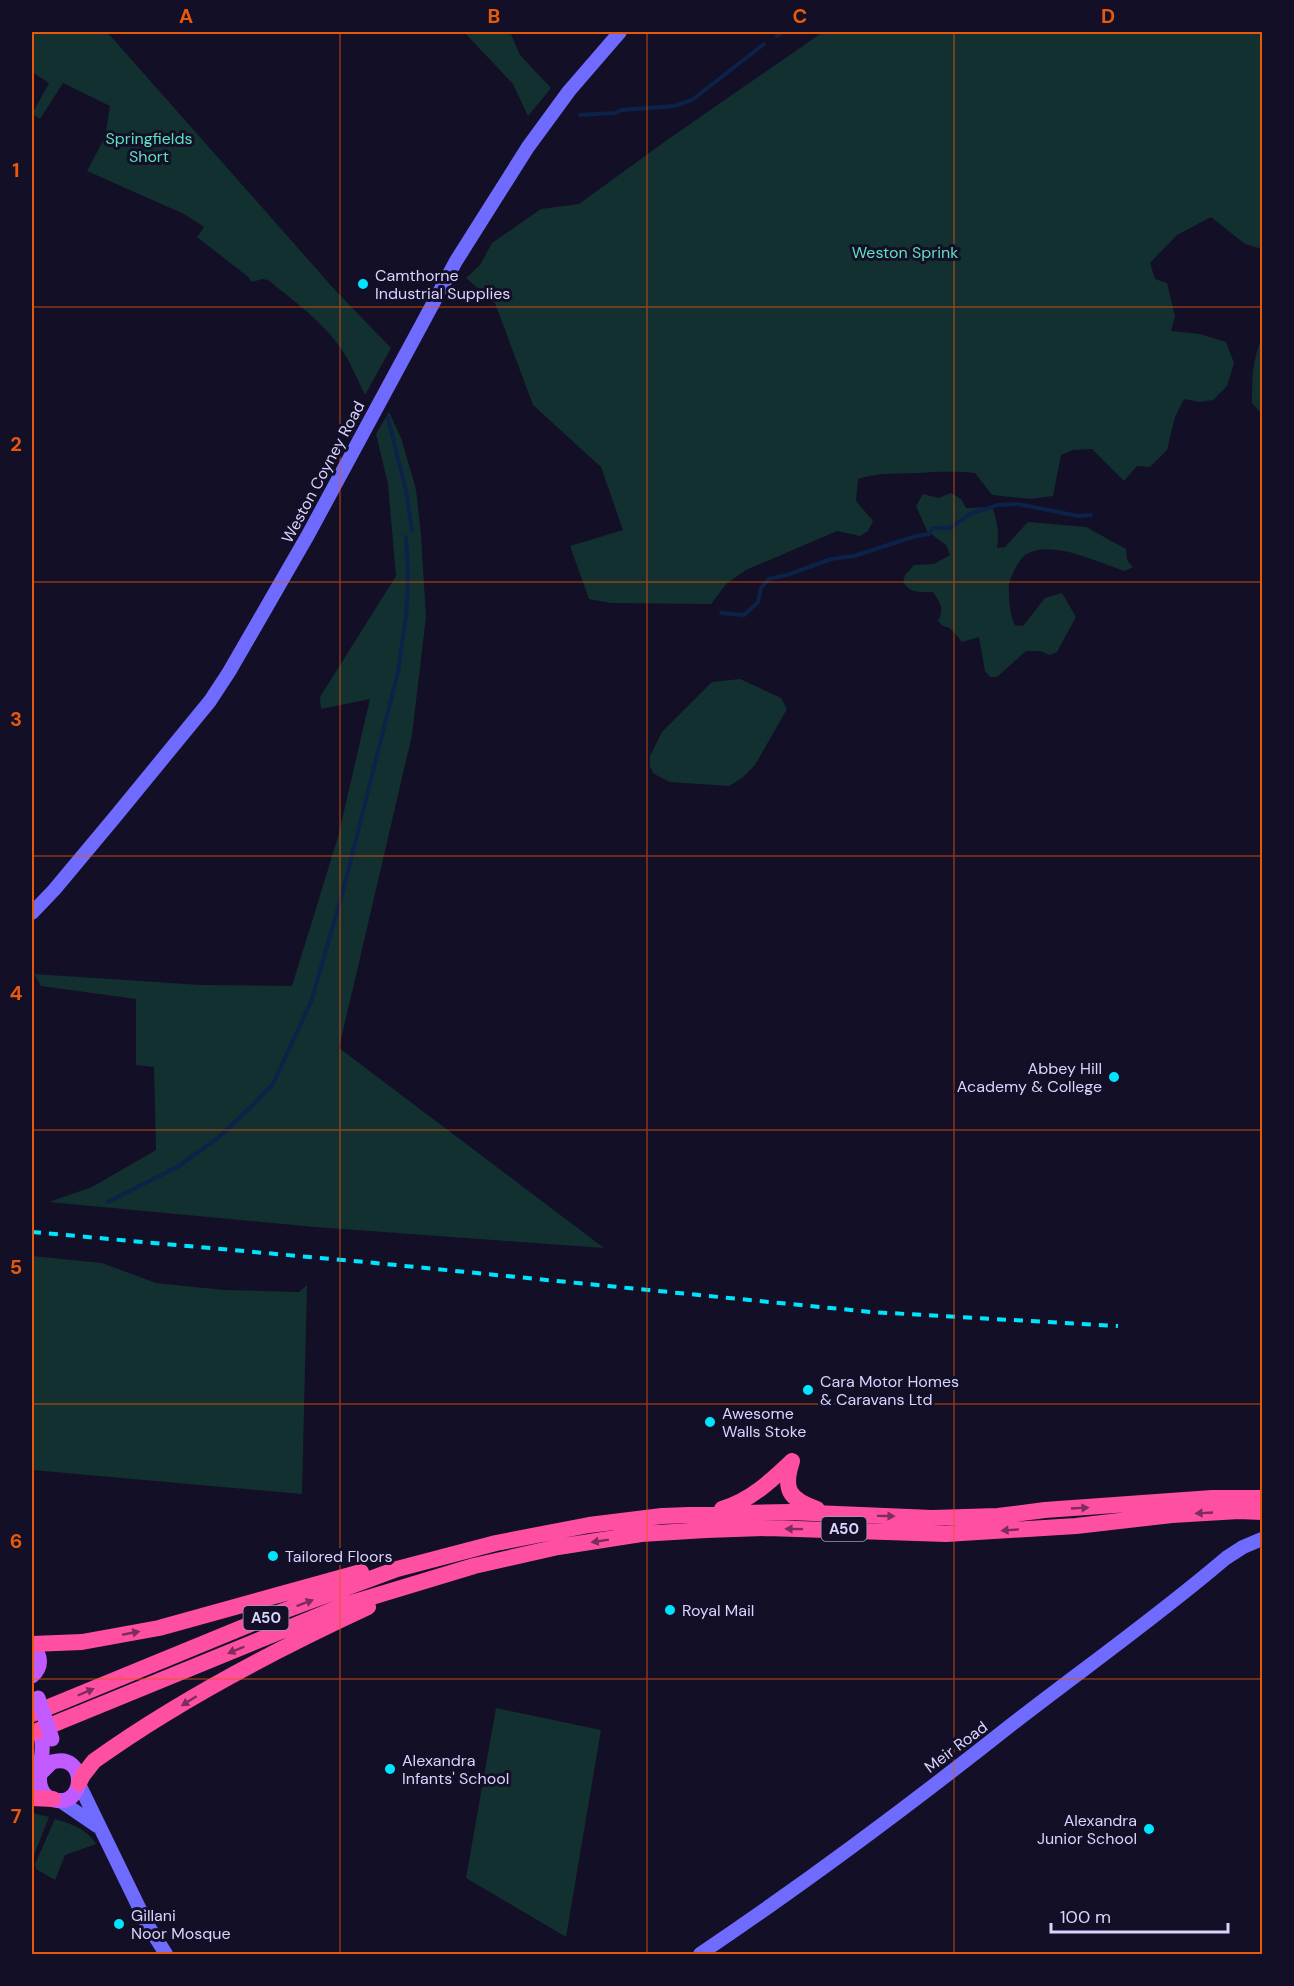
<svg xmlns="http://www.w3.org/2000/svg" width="1294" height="1986" font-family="'DM Sans',sans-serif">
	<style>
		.green { fill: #12302f }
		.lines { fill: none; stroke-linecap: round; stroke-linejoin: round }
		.stream { stroke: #0c2248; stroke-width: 4 }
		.secondary { stroke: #6f6bff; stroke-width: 14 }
		.primary { stroke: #c25bff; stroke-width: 15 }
		.highway { stroke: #ff4fa3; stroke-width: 16 }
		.rail { stroke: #00e5ff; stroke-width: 4; stroke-dasharray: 9 8; stroke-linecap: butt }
		.primary-bridge { stroke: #c25bff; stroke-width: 15 }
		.oneway { fill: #7d2c5e }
		.grid { fill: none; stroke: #e8590c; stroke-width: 1.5; stroke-opacity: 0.55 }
		.poi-dot { fill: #00e5ff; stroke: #130f26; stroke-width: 2 }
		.labels { text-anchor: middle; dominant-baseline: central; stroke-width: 6; stroke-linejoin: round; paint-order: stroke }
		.shield { fill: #130f26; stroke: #9e99be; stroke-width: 1.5 }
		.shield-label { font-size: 15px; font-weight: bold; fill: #d9d4ff }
		.park-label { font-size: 16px; fill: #5fe0c0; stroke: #130f26 }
		.poi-label { font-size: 16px; fill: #d9d4ff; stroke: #130f26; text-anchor: start }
		.street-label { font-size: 16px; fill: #d9d4ff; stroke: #130f26 }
		.neatline { fill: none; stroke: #e8590c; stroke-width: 2 }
		.grid-label { font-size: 20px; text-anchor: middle; font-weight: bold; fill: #e8590c }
	</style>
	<rect width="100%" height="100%" fill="#130f26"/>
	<!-- green -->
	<path class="green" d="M 32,32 L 107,32 L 335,290 L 391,348 L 365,395 C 358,381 352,366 344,353 C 325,323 295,302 268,280 L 262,279 L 252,282 L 247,276 L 197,237 L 204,227 L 184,214 L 87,171 L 105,137 L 110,106 L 63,83 L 40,119 L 32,114 L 49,83 L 32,72 Z
		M 464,32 L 510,32 L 520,55 L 551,88 L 528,116 L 513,84 Z
		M 823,32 L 1262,32 L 1262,249 L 1245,244 L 1211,217 L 1177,235 L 1150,263 L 1155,279 L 1167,283 L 1175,316 L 1171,331 L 1200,334 L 1226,342 L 1234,363 L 1227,386 L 1213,400 L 1200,402 L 1184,399 L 1175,417 L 1167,450 L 1150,467 L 1137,466 L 1124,481 L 1092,449 L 1073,450 L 1061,455 L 1053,496 L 1030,499 L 992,495 L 975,473 C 955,471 938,472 918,473 C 895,474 881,472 858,479 L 856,501 L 873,521 L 868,531 L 860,536 L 837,531 L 746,570 L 726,584 L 711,604 L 611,603 L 589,599 L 570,546 L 623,530 L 601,467 L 533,405 L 495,303 L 466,278 L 480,265 L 492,243 L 541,209 L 579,204 L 667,140 Z
		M 1262,339 L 1262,414 L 1252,403 C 1252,381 1252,358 1262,339 Z
		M 389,412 L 401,438 L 416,489 L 421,535 L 426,617 L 412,735 L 339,1048 L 604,1248 L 315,1227 L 49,1202 L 92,1187 L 156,1150 L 154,1067 L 136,1065 L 136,999 L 41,986 L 34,974 L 201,985 L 292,986 L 338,837 L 370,699 L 321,709 L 320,697 L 396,576 L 388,484 L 376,434 Z
		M 951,493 L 961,499 L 966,508 L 992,507 C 998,522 999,533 997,548 L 1005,547 L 1028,522 L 1086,527 L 1126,549 L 1127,560 L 1133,567 L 1125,571 C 1099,563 1048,537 1024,556 C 1018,561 1013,573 1010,580 C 1007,589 1010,618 1015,625 L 1023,626 L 1045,598 L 1062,593 L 1076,617 L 1057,652 L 1050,655 L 1040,651 L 1026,651 L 997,677 L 990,677 L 985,671 L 979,637 L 962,642 L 950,628 L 943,626 L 938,621 C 945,608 940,603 933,592 C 920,592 911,594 903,582 L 905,575 L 914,565 L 934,564 L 950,555 L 946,545 L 927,531 L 916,506 L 923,494 L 938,498 Z
		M 740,679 L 781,698 L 787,709 L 755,765 L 742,778 L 729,786 L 670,782 L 654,774 L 650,767 L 650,756 L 662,732 L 712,682 Z
		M 32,1256 L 102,1263 L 156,1283 L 224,1290 L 299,1292 L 307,1285 L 302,1494 L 32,1470 Z
		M 496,1708 L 601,1730 L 566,1937 L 466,1878 Z
		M 32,1813 L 49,1817 L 32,1860 Z
		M 55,1819 C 71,1824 86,1828 96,1844 L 65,1855 L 55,1880 L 36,1869 L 35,1864 Z"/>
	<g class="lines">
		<!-- stream -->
		<path class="stream" d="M 777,36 L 783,32
			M 580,115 L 615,113 L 622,110 L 674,106 L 692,100 L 764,44
			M 388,418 L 406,491 L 412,530
			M 721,613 L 744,615 L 758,602 L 761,588 L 769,579 L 787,575 L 831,559 L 854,556 L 916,536 L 929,534 L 933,528 L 950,528 L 970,514 L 998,505 L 1018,504 L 1078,516 L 1091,515
			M 108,1202 L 177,1167 L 218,1138 L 254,1104 L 273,1084 L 311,1002 L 343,891 L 398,672 L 406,616 L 408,579 L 406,537"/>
		<!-- secondary -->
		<path class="secondary" d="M 32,913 L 54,890 L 115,817 L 210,701 L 229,672 L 308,535 L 456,261 L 528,147 L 569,91 L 620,32
			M 79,1784 L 147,1924 L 166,1954
			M 59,1800 L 97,1826
			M 700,1954 C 807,1882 910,1805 1011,1725 C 1083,1669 1157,1617 1226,1558 L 1243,1547 L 1262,1539"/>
		<!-- primary -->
		<path class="primary" d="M 32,1646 C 42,1656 42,1667 32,1676
			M 41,1773 L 52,1762 C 88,1752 86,1808 54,1800 C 48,1798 43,1794 41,1788 C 36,1777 44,1756 42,1742"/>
		<!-- highway -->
		<path class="highway" d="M 792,1461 C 783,1489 788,1499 817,1509
			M 722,1509 C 751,1500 771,1481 792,1461
			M 32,1644 L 82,1642 L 159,1628 L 361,1572
			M 32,1714 L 275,1614 L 397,1569 L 496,1543 L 589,1525 L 662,1516 L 743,1513 L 790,1512 L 932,1518 L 998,1516 L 1045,1510 L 1212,1498 L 1262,1498
			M 32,1733 L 345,1605 L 474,1566 L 558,1547 L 641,1534 L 706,1530 L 767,1528 L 946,1534 L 1076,1526 L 1172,1515 L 1239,1511 L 1262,1512
			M 79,1783 L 83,1775 L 94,1761 C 179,1700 273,1651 368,1607
			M 32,1798 L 53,1799"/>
		<!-- rail -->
		<path class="rail" d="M 32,1232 L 365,1262 L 871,1312 L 1118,1326"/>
		<!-- primary-bridge -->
		<path class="primary-bridge" d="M 38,1698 L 52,1739"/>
	</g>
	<!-- one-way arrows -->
	<defs><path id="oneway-solid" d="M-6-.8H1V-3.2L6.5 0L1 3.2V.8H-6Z" transform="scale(1.5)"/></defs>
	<g class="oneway">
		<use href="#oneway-solid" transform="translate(1080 1508) rotate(-3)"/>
		<use href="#oneway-solid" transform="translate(1204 1513) rotate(177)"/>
		<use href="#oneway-solid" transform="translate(886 1516) rotate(1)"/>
		<use href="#oneway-solid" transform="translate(794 1529) rotate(-179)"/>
		<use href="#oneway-solid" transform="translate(1010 1530) rotate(176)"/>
		<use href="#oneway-solid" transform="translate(600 1541) rotate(171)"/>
		<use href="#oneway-solid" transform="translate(305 1603) rotate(-21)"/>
		<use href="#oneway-solid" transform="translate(131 1633) rotate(-11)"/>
		<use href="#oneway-solid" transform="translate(236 1650) rotate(158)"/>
		<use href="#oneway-solid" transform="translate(86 1692) rotate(-23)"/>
		<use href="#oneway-solid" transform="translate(189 1701) rotate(148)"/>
	</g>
	<!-- grid -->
	<path class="grid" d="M 340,32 L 340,1954M 647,32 L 647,1954M 954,32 L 954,1954M 32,307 L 1262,307M 32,582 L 1262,582M 32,856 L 1262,856M 32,1130 L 1262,1130M 32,1404 L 1262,1404M 32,1679 L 1262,1679"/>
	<!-- markers -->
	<g class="poi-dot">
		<circle cx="363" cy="284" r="6"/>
		<circle cx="1114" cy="1077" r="6"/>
		<circle cx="808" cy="1390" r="6"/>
		<circle cx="710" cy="1422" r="6"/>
		<circle cx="273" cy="1556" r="6"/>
		<circle cx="670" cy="1610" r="6"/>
		<circle cx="390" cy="1769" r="6"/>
		<circle cx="1149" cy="1829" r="6"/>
		<circle cx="119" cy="1924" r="6"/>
	</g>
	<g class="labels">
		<!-- shield labels -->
		<g class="shield">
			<rect x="821.5" y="1517" width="45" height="24" rx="4.5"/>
			<rect x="243.5" y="1606" width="45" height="24" rx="4.5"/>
		</g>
		<g class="shield-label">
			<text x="844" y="1529">A50</text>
			<text x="266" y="1618">A50</text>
		</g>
		<!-- park labels -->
		<g class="park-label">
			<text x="149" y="138">Springfields<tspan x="149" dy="18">Short</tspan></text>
			<text x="905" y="252">Weston Sprink</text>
		</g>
		<!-- poi labels -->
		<g class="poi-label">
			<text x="375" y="275">Camthorne<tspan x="375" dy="18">Industrial Supplies</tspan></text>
			<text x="1102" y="1068" text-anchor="end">Abbey Hill<tspan x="1102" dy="18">Academy &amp; College</tspan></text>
			<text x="820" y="1381">Cara Motor Homes<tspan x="820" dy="18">&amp; Caravans Ltd</tspan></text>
			<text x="722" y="1413">Awesome<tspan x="722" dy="18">Walls Stoke</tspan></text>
			<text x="285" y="1556">Tailored Floors</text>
			<text x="682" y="1610">Royal Mail</text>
			<text x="402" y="1760">Alexandra<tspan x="402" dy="18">Infants' School</tspan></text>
			<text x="1137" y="1820" text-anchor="end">Alexandra<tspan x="1137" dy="18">Junior School</tspan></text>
			<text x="131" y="1915">Gillani<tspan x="131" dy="18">Noor Mosque</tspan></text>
		</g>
		<!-- street labels -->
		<g class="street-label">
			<text transform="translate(323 472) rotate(-62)">Weston Coyney Road</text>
			<text transform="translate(956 1747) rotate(-37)">Meir Road</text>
		</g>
	</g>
	<!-- border -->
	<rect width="1294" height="1986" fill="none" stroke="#130f26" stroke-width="66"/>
	<!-- scale -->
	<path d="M1051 1923v9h177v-9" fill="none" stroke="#d9d4ff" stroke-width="3"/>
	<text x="1060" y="1923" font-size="18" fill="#d9d4ff" stroke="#130f26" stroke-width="4.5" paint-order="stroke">100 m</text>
	<rect x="33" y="33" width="1228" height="1920" class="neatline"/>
	<g class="grid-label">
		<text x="186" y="23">A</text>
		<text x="494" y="23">B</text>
		<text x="800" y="23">C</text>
		<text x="1108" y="23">D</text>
		<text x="16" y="177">1</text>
		<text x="16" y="451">2</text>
		<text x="16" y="726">3</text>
		<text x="16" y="1000">4</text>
		<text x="16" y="1274">5</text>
		<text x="16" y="1548">6</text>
		<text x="16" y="1823">7</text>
	</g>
</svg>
